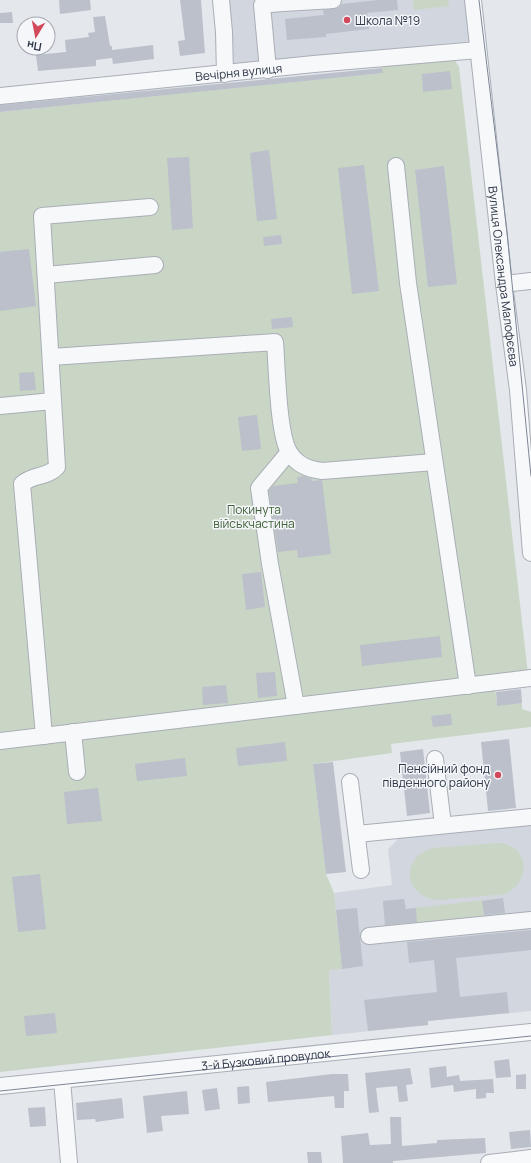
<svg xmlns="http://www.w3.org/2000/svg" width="531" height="1163" font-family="Manrope,sans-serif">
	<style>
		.built { fill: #d2d6de }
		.green { fill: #c9d6c5 }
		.building { fill: #bbc0ca }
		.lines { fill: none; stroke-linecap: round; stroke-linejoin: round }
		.minor-casing { stroke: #a9aeb7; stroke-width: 18 }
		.minor { stroke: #f7f8fa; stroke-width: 16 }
		.tram { stroke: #7d8696; stroke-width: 1 }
		.poi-dot { fill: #d1495b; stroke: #f4f6f9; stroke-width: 1.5 }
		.labels { text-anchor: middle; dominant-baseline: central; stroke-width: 3; stroke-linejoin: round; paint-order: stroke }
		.poi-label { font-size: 12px; fill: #2b3445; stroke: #f4f6f9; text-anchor: start }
		.street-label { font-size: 12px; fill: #2b3445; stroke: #f4f6f9 }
		.park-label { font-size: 12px; fill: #3f6138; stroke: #f4f6f9 }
	</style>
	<rect width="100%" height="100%" fill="#e4e7ec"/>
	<!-- built -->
	<path class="built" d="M 223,0 L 466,0 L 471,41 L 229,67 Z
		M 531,820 L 531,1011 L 428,1021 L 428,1025 L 332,1035 L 329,970 L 342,968 L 334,893 L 392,885 L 388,849 L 400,837 Z"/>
	<!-- green -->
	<path class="green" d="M 413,0 L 448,0 L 449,6 L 414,10 Z
		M 454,59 L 459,67 L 529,683 L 495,688 L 497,705 L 522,703 L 522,709 L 531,712 L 531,727 L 391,744 L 392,753 L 313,764 L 326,874 L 334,893 L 342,969 L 329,970 L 332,1035 L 0,1072 L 0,112 L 382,73 L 382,63 Z
		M 498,843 C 531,845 531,883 505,894 L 439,900 C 404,898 399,859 432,848 Z
		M 503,898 L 505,913 L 385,926 L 383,901 L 404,899 L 406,909 Z"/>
	<!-- building -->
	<path class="building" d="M 59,0 L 90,0 L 91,10 L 60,14 Z
		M 180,0 L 201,0 L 205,53 L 180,56 L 178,41 L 185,40 Z
		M 378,0 L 397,0 L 398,10 L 367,13 L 369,29 L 326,34 L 326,37 L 287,40 L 285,19 L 324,15 L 323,10 L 338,8 L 342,4 Z
		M 12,12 L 13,23 L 0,23 L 0,13 Z
		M 105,16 L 110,46 L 112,46 L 112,50 L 153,45 L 154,59 L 113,64 L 112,58 L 96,60 L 96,66 L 38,71 L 36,55 L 66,52 L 65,40 L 89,37 L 88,33 L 95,32 L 93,17 Z
		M 382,68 L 383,73 L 0,112 L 0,105 Z
		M 450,71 L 452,89 L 423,92 L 422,74 Z
		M 269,150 L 277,219 L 257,221 L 250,153 Z
		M 189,157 L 193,228 L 172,230 L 167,158 Z
		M 364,165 L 379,291 L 352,294 L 338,168 Z
		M 444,166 L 457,284 L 428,287 L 415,170 Z
		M 281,235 L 282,244 L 264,246 L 263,237 Z
		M 29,249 L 36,306 L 0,311 L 0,252 Z
		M 292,317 L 293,327 L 272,329 L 271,319 Z
		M 34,372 L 36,390 L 20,391 L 19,373 Z
		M 257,415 L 261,449 L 242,451 L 238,417 Z
		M 304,476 L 312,479 L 312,481 L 322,480 L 331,554 L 298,558 L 297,550 L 278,552 L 269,491 L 273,486 L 298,483 L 297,477 Z
		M 261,572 L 265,607 L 246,610 L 242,574 Z
		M 440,636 L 442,657 L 362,666 L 360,645 Z
		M 275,672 L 277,696 L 258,698 L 256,673 Z
		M 226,685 L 228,703 L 203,705 L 202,687 Z
		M 521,689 L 522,703 L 497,706 L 496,692 Z
		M 451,714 L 452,725 L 433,727 L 431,716 Z
		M 509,739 L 516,808 L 488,811 L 481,742 Z
		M 285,742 L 287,761 L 238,766 L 236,748 Z
		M 423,749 L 430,813 L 407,816 L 400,752 Z
		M 185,758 L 187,776 L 137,781 L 135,764 Z
		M 333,762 L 346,872 L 326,874 L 313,764 Z
		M 98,788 L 102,821 L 67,824 L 64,792 Z
		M 40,874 L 46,929 L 18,932 L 12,877 Z
		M 503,898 L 505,913 L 484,915 L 482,901 Z
		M 404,899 L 406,909 L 416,908 L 417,922 L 385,925 L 383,901 Z
		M 357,908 L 363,966 L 342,969 L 336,910 Z
		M 531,930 L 531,950 L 456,958 L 460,997 L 507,992 L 509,1013 L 428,1021 L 428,1025 L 368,1031 L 364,1000 L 437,992 L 434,960 L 409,963 L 407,942 Z
		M 55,1013 L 57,1033 L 26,1036 L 24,1016 Z
		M 509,1059 L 511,1077 L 496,1078 L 494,1061 Z
		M 446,1066 L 447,1077 L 459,1075 L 460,1081 L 493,1079 L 494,1093 L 486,1093 L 486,1098 L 476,1099 L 476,1089 L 454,1092 L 453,1085 L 431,1088 L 429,1068 Z
		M 410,1068 L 413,1084 L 406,1085 L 408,1101 L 399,1102 L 397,1086 L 376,1088 L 379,1112 L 369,1113 L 365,1073 Z
		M 332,1074 L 348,1074 L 349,1091 L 344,1091 L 344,1108 L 335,1108 L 334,1096 L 268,1102 L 266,1082 Z
		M 526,1074 L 526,1089 L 516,1089 L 516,1075 Z
		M 249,1086 L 250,1103 L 238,1104 L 237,1087 Z
		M 217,1088 L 220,1109 L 205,1111 L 202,1090 Z
		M 187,1091 L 189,1114 L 161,1116 L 163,1131 L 147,1133 L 143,1096 Z
		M 122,1098 L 124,1118 L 96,1122 L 95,1119 L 77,1120 L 76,1103 Z
		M 45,1107 L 46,1126 L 30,1127 L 28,1108 Z
		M 390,1117 L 401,1117 L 402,1146 L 437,1143 L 437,1140 L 485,1138 L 486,1153 L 393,1161 L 393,1163 L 343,1163 L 341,1136 L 368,1133 L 370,1145 L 391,1144 Z
		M 530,1130 L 531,1147 L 511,1149 L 509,1132 Z
		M 307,1152 L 321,1152 L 322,1163 L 308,1163 Z"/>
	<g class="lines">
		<!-- minor casing -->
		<g class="minor-casing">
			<g id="minor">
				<path d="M 221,0 L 224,32 L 225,74"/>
				<path id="s1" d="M 473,0 L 504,284 L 518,390 L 531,553"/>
				<path d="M 268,70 L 262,5 C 286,2 309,2 333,0"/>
				<path id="s2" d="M 0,96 L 314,64 L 478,50"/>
				<path d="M 396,166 L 408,283 L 468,686"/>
				<path d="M 46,275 L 155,265"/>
				<path d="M 504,284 L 531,281"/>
				<path d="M 51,357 L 275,342 C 277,367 278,433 289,452 C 297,465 308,469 322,471 L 434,462"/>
				<path d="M 0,406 L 53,401"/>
				<path d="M 289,452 L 259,488 L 270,564 L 296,706"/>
				<path d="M 73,732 L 77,772"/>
				<path d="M 44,736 L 22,484 C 33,474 47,478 57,467 L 42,216 L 150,207"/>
				<path d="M 0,741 L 531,678"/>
				<path d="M 435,759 L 443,825"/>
				<path d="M 350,782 L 361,870"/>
				<path d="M 357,834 L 531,817"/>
				<path d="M 369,936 L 531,920"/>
				<path d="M 62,1080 L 69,1163"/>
				<path id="s3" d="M 0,1086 L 531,1032"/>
				<path d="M 489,1163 L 531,1158"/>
			</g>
		</g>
		<!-- minor -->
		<use href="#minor" class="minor"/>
		<!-- tram -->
		<path class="tram" d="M 479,0 L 507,232 L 531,476
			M 0,1091 L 531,1036"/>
	</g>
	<!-- markers -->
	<g class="poi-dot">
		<circle cx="347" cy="20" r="4"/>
		<circle cx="498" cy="775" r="4"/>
	</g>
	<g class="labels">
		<!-- poi labels -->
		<g class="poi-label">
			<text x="355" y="20">Школа №19</text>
			<text x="490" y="768" text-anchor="end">Пенсійний фонд<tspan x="490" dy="14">південного району</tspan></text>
		</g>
		<!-- street labels -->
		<g class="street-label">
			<text stroke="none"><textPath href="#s2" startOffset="240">Вечірня вулиця</textPath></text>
			<text stroke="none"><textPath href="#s1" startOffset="278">Вулиця Олександра Малофєєва</textPath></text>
			<text stroke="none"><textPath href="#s3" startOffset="267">3-й Бузковий провулок</textPath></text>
		</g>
		<!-- park labels -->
		<g class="park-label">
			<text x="254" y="509">Покинута<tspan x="254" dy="14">військчастина</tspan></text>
		</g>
	</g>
	<!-- north arrow -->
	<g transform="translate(36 36) rotate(190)"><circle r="19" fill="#f4f6f9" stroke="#a4a8b1"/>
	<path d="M0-3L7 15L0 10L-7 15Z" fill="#d1495b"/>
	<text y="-6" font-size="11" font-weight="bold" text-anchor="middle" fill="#2b3445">Пн</text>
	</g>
</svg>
